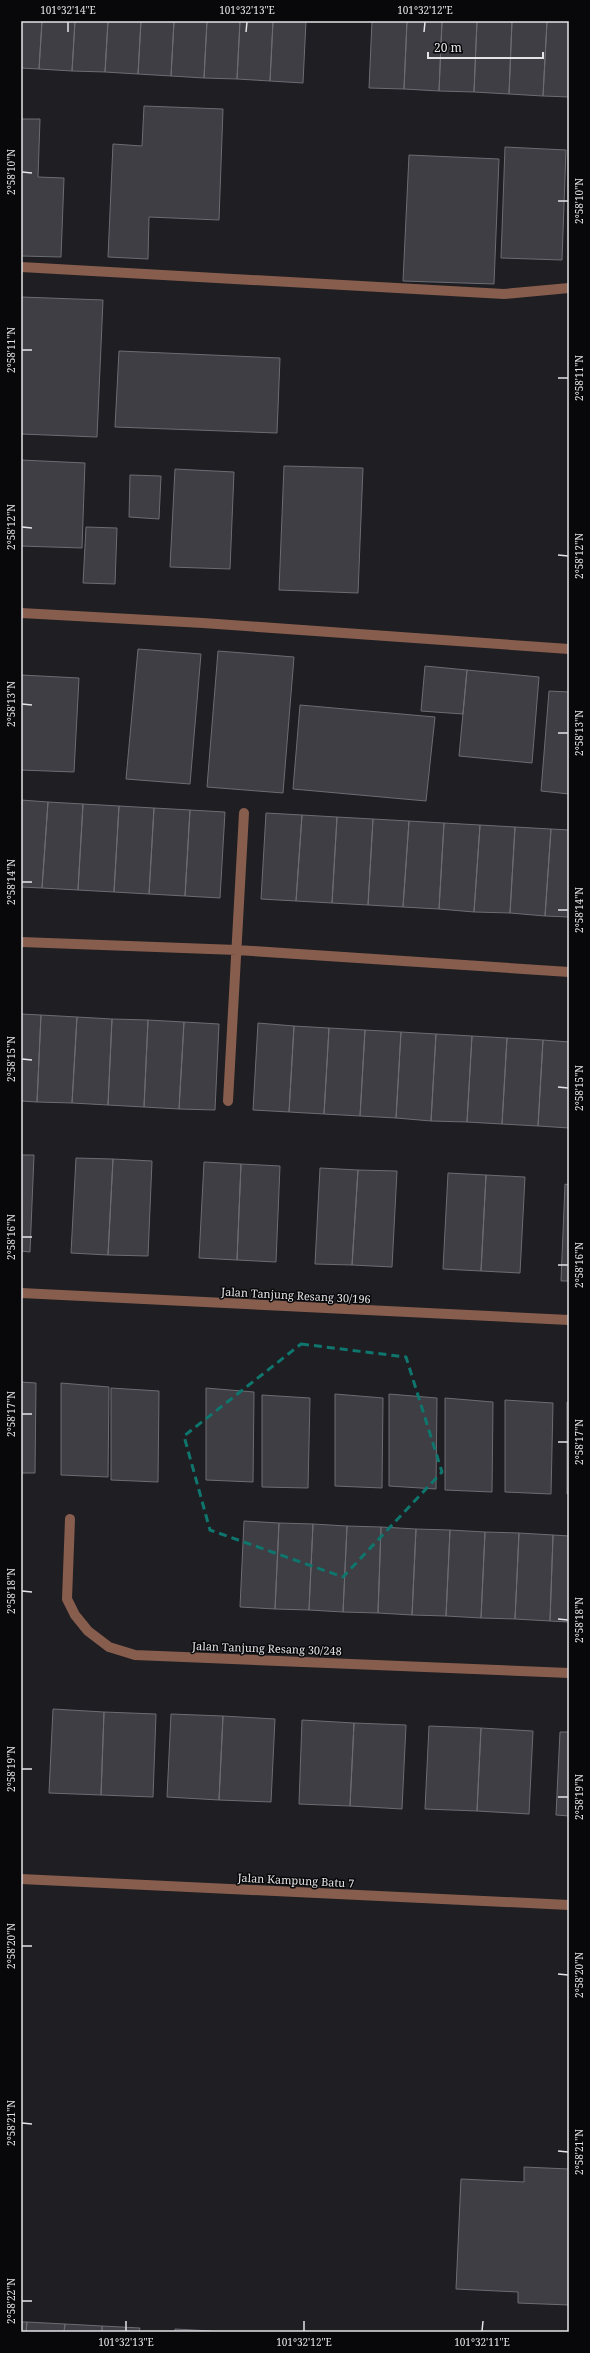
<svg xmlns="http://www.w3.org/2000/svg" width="590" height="2353" font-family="'Noto Serif',serif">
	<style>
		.building { fill: #3e3e44; stroke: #6c6c73 }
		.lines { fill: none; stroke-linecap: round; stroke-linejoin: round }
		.minor { stroke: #875d4d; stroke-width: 10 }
		.tertiary { stroke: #875d4d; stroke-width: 10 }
		.marked { fill: none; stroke: #0f766e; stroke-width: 3; stroke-dasharray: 8 5; stroke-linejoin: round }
		.ticks { fill: none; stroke: #e4e4e7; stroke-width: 1.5 }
		.labels { text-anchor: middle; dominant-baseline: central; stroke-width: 3; stroke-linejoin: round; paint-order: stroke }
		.street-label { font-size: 11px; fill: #e4e4e7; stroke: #08080a }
		.neatline { fill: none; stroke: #e4e4e7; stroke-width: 1.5 }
		.ticks-label { font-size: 10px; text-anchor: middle; fill: #e4e4e7 }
	</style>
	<rect width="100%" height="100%" fill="#1e1e23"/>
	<!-- building -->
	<path class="building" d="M 21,21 L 42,21 L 39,69 L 21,68 Z
		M 42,21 L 75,21 L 72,71 L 39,69 Z
		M 75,21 L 108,21 L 105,72 L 72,71 Z
		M 108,21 L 141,21 L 138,74 L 105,72 Z
		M 141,21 L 174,21 L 171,76 L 138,74 Z
		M 174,21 L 207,21 L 204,78 L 171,76 Z
		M 207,21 L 240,21 L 237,79 L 204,78 Z
		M 240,21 L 273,21 L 270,81 L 237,79 Z
		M 273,21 L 306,21 L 303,83 L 270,81 Z
		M 372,21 L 407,21 L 404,89 L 369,88 Z
		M 407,21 L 442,21 L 439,91 L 404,89 Z
		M 442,21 L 477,21 L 474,92 L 439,91 Z
		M 477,21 L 512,21 L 509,94 L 474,92 Z
		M 512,21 L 547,21 L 543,96 L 509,94 Z
		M 547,21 L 569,21 L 569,97 L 543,96 Z
		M 144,106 L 223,109 L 219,220 L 149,217 L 148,259 L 108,257 L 113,144 L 142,146 Z
		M 21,119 L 40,119 L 38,177 L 64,178 L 61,257 L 21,256 Z
		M 505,147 L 566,150 L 562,260 L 501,258 Z
		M 409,155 L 499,159 L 494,284 L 403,281 Z
		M 21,297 L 103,300 L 97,437 L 21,434 Z
		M 119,351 L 280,358 L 277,433 L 115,427 Z
		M 21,460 L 85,463 L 82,548 L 21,546 Z
		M 284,466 L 363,468 L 358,593 L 279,590 Z
		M 175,469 L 234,472 L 230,569 L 170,567 Z
		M 130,475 L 161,476 L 159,519 L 129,517 Z
		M 86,527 L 117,528 L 115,584 L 83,583 Z
		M 138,649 L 201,654 L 190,784 L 126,779 Z
		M 218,651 L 294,657 L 283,793 L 207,787 Z
		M 425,666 L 467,670 L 463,714 L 421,711 Z
		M 467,670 L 539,677 L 532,763 L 459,756 Z
		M 21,675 L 79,678 L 74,772 L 21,770 Z
		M 549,691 L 569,692 L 569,794 L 541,791 Z
		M 300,705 L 435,717 L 426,801 L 293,789 Z
		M 21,800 L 48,802 L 42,888 L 21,887 Z
		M 48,802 L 83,804 L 78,890 L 42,888 Z
		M 83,804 L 119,806 L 114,892 L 78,890 Z
		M 119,806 L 154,808 L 149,894 L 114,892 Z
		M 154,808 L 190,810 L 185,896 L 149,894 Z
		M 190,810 L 225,812 L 220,898 L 185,896 Z
		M 266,813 L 302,815 L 296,901 L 261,899 Z
		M 302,815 L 337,817 L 332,903 L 296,901 Z
		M 337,817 L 373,819 L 368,905 L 332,903 Z
		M 373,819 L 409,821 L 403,907 L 368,905 Z
		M 409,821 L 444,823 L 439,909 L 403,907 Z
		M 444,823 L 480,825 L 474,912 L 439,909 Z
		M 480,825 L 515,827 L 510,913 L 474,912 Z
		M 515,827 L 551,829 L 545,916 L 510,913 Z
		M 551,829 L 569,830 L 569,917 L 545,916 Z
		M 21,1014 L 41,1015 L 37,1102 L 21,1101 Z
		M 41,1015 L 77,1017 L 72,1103 L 37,1102 Z
		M 77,1017 L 112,1019 L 108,1105 L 72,1103 Z
		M 112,1019 L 148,1020 L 144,1107 L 108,1105 Z
		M 148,1020 L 184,1022 L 179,1109 L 144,1107 Z
		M 184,1022 L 219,1024 L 215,1110 L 179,1109 Z
		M 258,1023 L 294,1026 L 289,1112 L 253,1110 Z
		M 294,1026 L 329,1028 L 324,1114 L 289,1112 Z
		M 329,1028 L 365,1030 L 360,1116 L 324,1114 Z
		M 365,1030 L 401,1032 L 396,1118 L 360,1116 Z
		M 401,1032 L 436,1034 L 431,1121 L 396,1118 Z
		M 436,1034 L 472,1036 L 467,1122 L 431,1121 Z
		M 472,1036 L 507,1038 L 502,1124 L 467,1122 Z
		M 507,1038 L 543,1040 L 538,1126 L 502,1124 Z
		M 543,1040 L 569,1042 L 569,1128 L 538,1126 Z
		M 21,1155 L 34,1155 L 30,1252 L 21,1251 Z
		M 76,1158 L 113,1159 L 108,1255 L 71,1253 Z
		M 113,1159 L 152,1161 L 148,1256 L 108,1255 Z
		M 204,1162 L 241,1164 L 237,1260 L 199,1258 Z
		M 241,1164 L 280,1166 L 276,1262 L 237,1260 Z
		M 320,1168 L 358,1170 L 352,1265 L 315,1264 Z
		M 358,1170 L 397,1171 L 392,1267 L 352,1265 Z
		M 448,1173 L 486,1175 L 481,1271 L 443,1269 Z
		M 486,1175 L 525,1177 L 520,1273 L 481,1271 Z
		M 565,1184 L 569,1185 L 569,1281 L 561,1281 Z
		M 21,1382 L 36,1383 L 35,1473 L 21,1473 Z
		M 61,1383 L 109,1387 L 108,1477 L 61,1475 Z
		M 111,1388 L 159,1391 L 158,1482 L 111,1480 Z
		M 206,1388 L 254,1392 L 253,1482 L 206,1480 Z
		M 335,1394 L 383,1398 L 382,1488 L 335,1486 Z
		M 389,1394 L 437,1398 L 436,1489 L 389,1486 Z
		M 262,1395 L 310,1398 L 308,1488 L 262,1487 Z
		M 445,1398 L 493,1402 L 492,1492 L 445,1490 Z
		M 505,1400 L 553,1403 L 551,1494 L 505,1492 Z
		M 567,1402 L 569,1402 L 569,1494 L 567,1494 Z
		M 244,1521 L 279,1523 L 275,1609 L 240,1607 Z
		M 279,1523 L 313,1524 L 309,1610 L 275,1609 Z
		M 313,1524 L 347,1526 L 343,1612 L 309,1610 Z
		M 347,1526 L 381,1527 L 378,1613 L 343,1612 Z
		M 381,1527 L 416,1529 L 412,1615 L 378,1613 Z
		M 416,1529 L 450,1530 L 446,1616 L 412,1615 Z
		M 450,1530 L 485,1532 L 481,1618 L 446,1616 Z
		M 485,1532 L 519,1533 L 515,1619 L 481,1618 Z
		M 519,1533 L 553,1535 L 550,1621 L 515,1619 Z
		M 553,1535 L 569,1536 L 569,1622 L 550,1621 Z
		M 53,1709 L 104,1712 L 101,1795 L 49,1793 Z
		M 104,1712 L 156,1714 L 153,1797 L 101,1795 Z
		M 171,1714 L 223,1716 L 219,1800 L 167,1797 Z
		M 223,1716 L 275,1719 L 271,1802 L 219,1800 Z
		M 302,1720 L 354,1723 L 350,1806 L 299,1804 Z
		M 354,1723 L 406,1725 L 402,1809 L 350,1806 Z
		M 429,1726 L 481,1728 L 477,1811 L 425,1809 Z
		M 481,1728 L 533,1731 L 529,1814 L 477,1811 Z
		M 560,1732 L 569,1732 L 569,1816 L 556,1815 Z
		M 524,2167 L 569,2169 L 569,2305 L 518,2303 L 518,2292 L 456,2289 L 461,2179 L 524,2182 Z
		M 21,2322 L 27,2322 L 26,2332 L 21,2332 Z
		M 27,2322 L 65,2324 L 64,2332 L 26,2332 Z
		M 65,2324 L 102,2326 L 102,2332 L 64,2332 Z
		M 102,2326 L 140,2328 L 139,2332 L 102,2332 Z
		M 175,2329 L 211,2331 L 211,2332 L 175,2332 Z"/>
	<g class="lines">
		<!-- minor -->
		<path class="minor" d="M 21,267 L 504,294 L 569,288
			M 21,613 L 203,623 L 569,649
			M 21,942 L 237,950 L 569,972
			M 228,1101 L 244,813
			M 21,1293 L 569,1320
			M 70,1519 L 67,1599 L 75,1615 L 88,1631 L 109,1647 L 135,1655 L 569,1673"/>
		<!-- tertiary -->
		<path class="tertiary" d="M 21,1879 L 569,1905"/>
	</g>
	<!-- marked area -->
	<path class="marked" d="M 301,1344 L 406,1357 L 442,1472 L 343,1577 L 210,1530 L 184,1436 Z"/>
	<!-- ticks -->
	<path class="ticks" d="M 68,32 L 68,22M 246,32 L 247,22M 424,32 L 425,22M 22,172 L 32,173M 558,201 L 568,201M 22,350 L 32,350M 558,378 L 568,378M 22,527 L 32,528M 558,555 L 568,556M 22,704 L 32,705M 558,733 L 568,733M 22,882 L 32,882M 558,910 L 568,910M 22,1059 L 32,1060M 558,1087 L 568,1088M 22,1237 L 32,1237M 558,1265 L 568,1265M 22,1414 L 32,1414M 558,1442 L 568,1442M 22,1591 L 32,1592M 558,1619 L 568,1620M 22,1769 L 32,1769M 558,1797 L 568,1797M 22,1946 L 32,1946M 558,1974 L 568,1975M 22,2123 L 32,2124M 558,2151 L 568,2152M 22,2301 L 32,2301M 126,2331 L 126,2321M 304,2331 L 304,2321M 482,2331 L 483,2321"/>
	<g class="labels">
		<!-- street labels -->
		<g class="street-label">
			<text transform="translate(296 1295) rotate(3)">Jalan Tanjung Resang 30/196</text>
			<text transform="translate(267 1648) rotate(2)">Jalan Tanjung Resang 30/248</text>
			<text transform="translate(296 1880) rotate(3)">Jalan Kampung Batu 7</text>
		</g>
	</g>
	<!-- border -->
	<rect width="590" height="2353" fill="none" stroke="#08080a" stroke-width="44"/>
	<!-- scale -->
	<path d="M428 52v6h115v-6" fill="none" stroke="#e4e4e7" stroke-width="2"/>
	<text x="434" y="52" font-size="12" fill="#e4e4e7" stroke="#08080a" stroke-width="3" paint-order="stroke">20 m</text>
	<rect x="22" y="22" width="546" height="2309" class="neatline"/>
	<g class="ticks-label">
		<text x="68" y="14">101°32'14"E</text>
		<text x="247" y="14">101°32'13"E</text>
		<text x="425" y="14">101°32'12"E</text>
		<text transform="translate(11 172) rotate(-90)" y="4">2°58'10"N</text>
		<text transform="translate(579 201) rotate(-90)" y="4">2°58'10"N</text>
		<text transform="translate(11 350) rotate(-90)" y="4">2°58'11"N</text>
		<text transform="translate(579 378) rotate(-90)" y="4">2°58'11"N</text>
		<text transform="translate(11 527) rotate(-90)" y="4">2°58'12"N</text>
		<text transform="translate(579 556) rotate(-90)" y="4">2°58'12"N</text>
		<text transform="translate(11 704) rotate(-90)" y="4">2°58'13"N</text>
		<text transform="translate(579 733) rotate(-90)" y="4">2°58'13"N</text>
		<text transform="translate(11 882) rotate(-90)" y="4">2°58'14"N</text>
		<text transform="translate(579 910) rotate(-90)" y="4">2°58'14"N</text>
		<text transform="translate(11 1059) rotate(-90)" y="4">2°58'15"N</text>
		<text transform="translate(579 1088) rotate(-90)" y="4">2°58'15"N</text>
		<text transform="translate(11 1237) rotate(-90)" y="4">2°58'16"N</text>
		<text transform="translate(579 1265) rotate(-90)" y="4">2°58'16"N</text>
		<text transform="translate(11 1414) rotate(-90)" y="4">2°58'17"N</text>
		<text transform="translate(579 1442) rotate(-90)" y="4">2°58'17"N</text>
		<text transform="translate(11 1591) rotate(-90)" y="4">2°58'18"N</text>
		<text transform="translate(579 1620) rotate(-90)" y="4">2°58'18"N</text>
		<text transform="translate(11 1769) rotate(-90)" y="4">2°58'19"N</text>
		<text transform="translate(579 1797) rotate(-90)" y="4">2°58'19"N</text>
		<text transform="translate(11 1946) rotate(-90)" y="4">2°58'20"N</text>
		<text transform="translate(579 1975) rotate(-90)" y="4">2°58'20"N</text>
		<text transform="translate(11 2123) rotate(-90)" y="4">2°58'21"N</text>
		<text transform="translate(579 2152) rotate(-90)" y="4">2°58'21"N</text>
		<text transform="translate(11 2301) rotate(-90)" y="4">2°58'22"N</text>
		<text x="126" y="2346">101°32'13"E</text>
		<text x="304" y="2346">101°32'12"E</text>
		<text x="482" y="2346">101°32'11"E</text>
	</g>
</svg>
